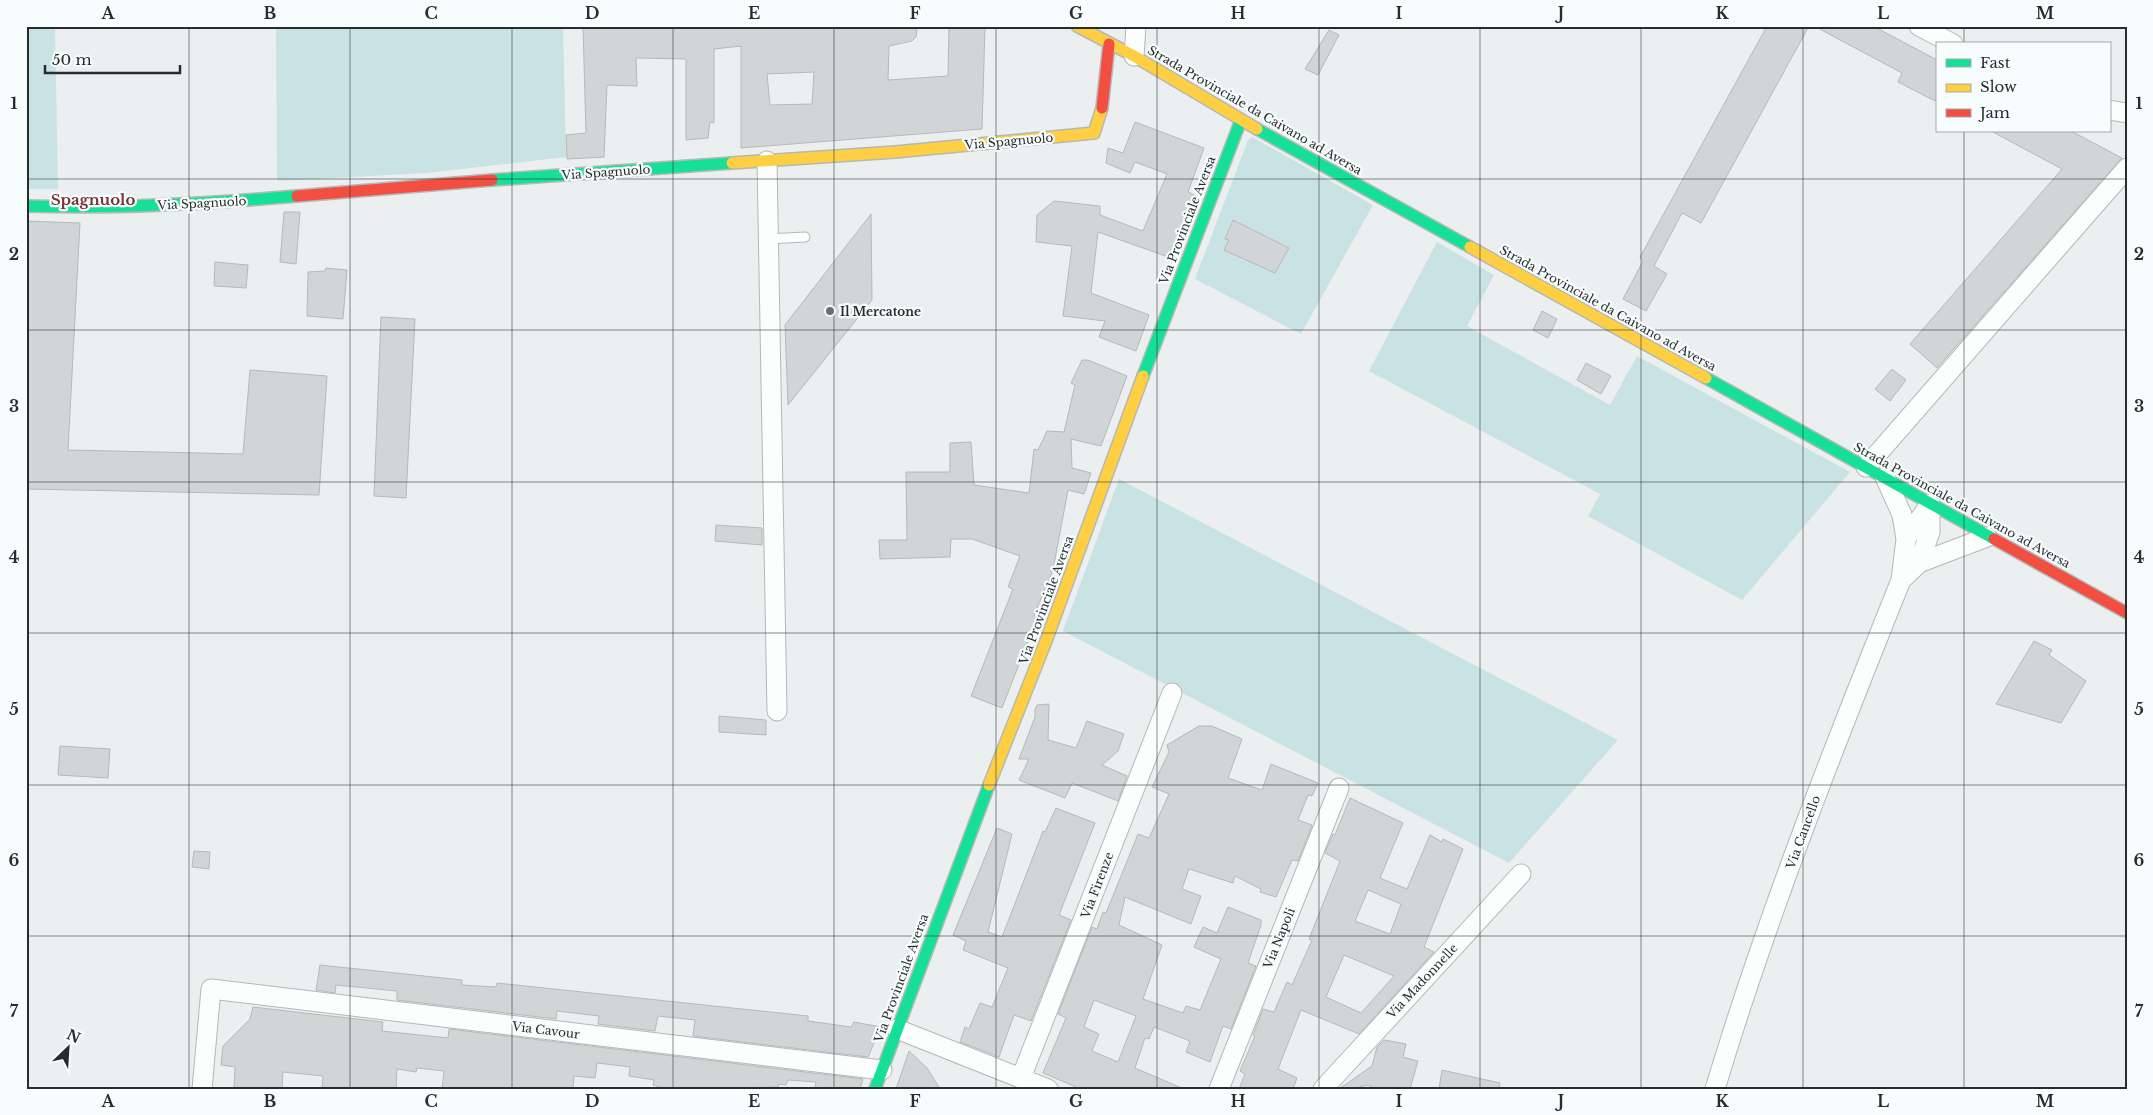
<svg xmlns="http://www.w3.org/2000/svg" width="2153" height="1115" font-family="'Libre Baskerville',serif">
	<style>
		.green { fill: #c9e3e5 }
		.building { fill: #d2d5d5; stroke: #b6b9b9; fill-rule: evenodd }
		.lines { fill: none; stroke-linecap: round; stroke-linejoin: round }
		.lane-casing { stroke: #b5b8b8; stroke-width: 11 }
		.street-casing { stroke: #b5b8b8; stroke-width: 21 }
		.fast-casing { stroke: #b5b8b8; stroke-width: 14 }
		.slow-casing { stroke: #b5b8b8; stroke-width: 14 }
		.jam-casing { stroke: #b5b8b8; stroke-width: 14 }
		.lane { stroke: #fcfdfd; stroke-width: 9 }
		.street { stroke: #fcfdfd; stroke-width: 19 }
		.fast { stroke: #16e098; stroke-width: 11 }
		.slow { stroke: #ffcf43; stroke-width: 11 }
		.jam { stroke: #f24e42; stroke-width: 11 }
		.grid { fill: none; stroke: #292c2c; stroke-width: 1; stroke-opacity: 0.55 }
		.poi-dot { fill: #6d7070; stroke: #f7fdfd; stroke-width: 2 }
		.labels { text-anchor: middle; dominant-baseline: central; stroke-width: 4.5; stroke-linejoin: round; paint-order: stroke }
		.street-label { font-size: 12px; fill: #292c2c; stroke: #f7fdfd }
		.poi-label { font-size: 12px; font-weight: bold; fill: #292c2c; stroke: #f7fdfd; text-anchor: start }
		.quarter-label { font-size: 15px; font-weight: bold; fill: #793234; stroke: #f7fdfd }
		.neatline { fill: none; stroke: #292c2c; stroke-width: 2 }
		.grid-label { font-size: 16px; text-anchor: middle; font-weight: bold; fill: #292c2c }
	</style>
	<rect width="100%" height="100%" fill="#ebefef"/>
	<!-- green -->
	<path class="green" d="M 26,26 L 55,26 L 58,189 L 26,189 Z
		M 276,26 L 563,26 L 566,157 L 426,173 L 277,181 Z
		M 1252,137 L 1373,205 L 1301,334 L 1195,279 L 1248,140 Z
		M 1437,242 L 1494,275 L 1467,326 L 1610,405 L 1637,356 L 1850,472 L 1742,600 L 1588,516 L 1600,494 L 1369,371 Z
		M 1119,479 L 1618,740 L 1509,863 L 1063,631 Z"/>
	<!-- building -->
	<path class="building" d="M 583,26 L 910,26 L 917,30 L 916,37 L 912,41 L 889,46 L 888,80 L 948,76 L 949,26 L 985,26 L 982,129 L 741,148 L 741,46 L 714,49 L 714,123 L 710,122 L 708,138 L 686,140 L 686,59 L 636,58 L 637,86 L 607,85 L 604,157 L 567,159 L 566,135 L 586,133 ZM 814,72 L 812,104 L 770,105 L 767,74 Z
		M 1767,26 L 1809,26 L 1701,223 L 1682,213 L 1654,266 L 1667,274 L 1646,311 L 1623,299 L 1643,261 L 1640,257 Z
		M 1814,26 L 1873,26 L 1937,60 L 1937,102 L 1898,82 L 1902,73 Z
		M 1329,30 L 1339,35 L 1318,75 L 1305,69 Z
		M 1135,122 L 1204,148 L 1188,192 L 1196,196 L 1171,258 L 1098,232 L 1091,293 L 1149,315 L 1136,351 L 1099,337 L 1105,321 L 1063,316 L 1072,246 L 1036,242 L 1037,215 L 1054,201 L 1100,206 L 1100,215 L 1143,231 L 1167,174 L 1135,162 L 1130,173 L 1106,163 L 1108,148 L 1123,153 Z
		M 1991,131 L 2071,131 L 2122,158 L 1937,368 L 1910,344 L 2062,169 Z
		M 284,212 L 300,212 L 296,264 L 280,262 Z
		M 871,214 L 872,300 L 788,405 L 785,325 Z
		M 1233,220 L 1289,248 L 1275,273 L 1224,250 L 1229,240 L 1225,239 Z
		M 26,221 L 80,223 L 68,450 L 243,454 L 250,370 L 327,376 L 319,495 L 26,489 Z
		M 215,262 L 248,265 L 246,288 L 214,286 Z
		M 326,268 L 347,270 L 343,319 L 307,316 L 308,272 L 325,271 Z
		M 1542,311 L 1557,319 L 1548,338 L 1533,330 Z
		M 381,317 L 415,319 L 406,498 L 374,496 Z
		M 1082,360 L 1088,360 L 1127,376 L 1101,446 L 1071,439 L 1072,468 L 1091,473 L 1084,494 L 1068,490 L 1053,570 L 1034,616 L 1037,618 L 1002,708 L 971,696 L 1013,589 L 1008,587 L 1020,556 L 972,539 L 951,539 L 950,557 L 880,559 L 879,540 L 907,540 L 906,472 L 950,472 L 950,443 L 971,442 L 974,485 L 1029,493 L 1034,449 L 1038,450 L 1047,431 L 1064,432 L 1075,385 L 1071,383 Z
		M 1586,363 L 1611,376 L 1601,394 L 1577,380 Z
		M 1892,369 L 1906,380 L 1890,401 L 1875,389 Z
		M 716,525 L 762,528 L 762,545 L 715,541 Z
		M 2034,641 L 2052,650 L 2049,655 L 2086,681 L 2061,723 L 1996,704 Z
		M 1049,704 L 1048,740 L 1076,748 L 1087,721 L 1124,734 L 1118,751 L 1102,765 L 1127,776 L 1118,801 L 1072,783 L 1065,798 L 1019,780 L 1029,759 L 1019,759 L 1035,717 L 1035,710 L 1037,705 Z
		M 719,716 L 766,720 L 766,735 L 719,732 Z
		M 1199,726 L 1212,726 L 1242,739 L 1228,778 L 1262,790 L 1271,764 L 1318,783 L 1312,796 L 1308,795 L 1298,820 L 1312,825 L 1298,861 L 1292,860 L 1276,897 L 1260,892 L 1261,889 L 1235,876 L 1233,883 L 1189,869 L 1182,889 L 1201,896 L 1191,924 L 1125,897 L 1119,925 L 1162,945 L 1143,999 L 1183,1013 L 1186,1006 L 1200,1010 L 1221,959 L 1194,947 L 1203,927 L 1217,933 L 1228,907 L 1261,920 L 1261,925 L 1248,963 L 1256,966 L 1231,1029 L 1223,1026 L 1210,1062 L 1186,1052 L 1190,1041 L 1154,1027 L 1149,1039 L 1145,1038 L 1135,1068 L 1184,1089 L 1076,1089 L 1076,1087 L 1043,1073 L 1066,1018 L 1058,1014 L 1092,927 L 1097,929 L 1103,912 L 1106,913 L 1138,834 L 1149,838 L 1169,794 L 1152,787 L 1169,752 L 1167,745 ZM 1094,1000 L 1136,1016 L 1118,1062 L 1092,1051 L 1099,1034 L 1084,1027 Z
		M 60,746 L 110,749 L 108,778 L 58,775 Z
		M 1350,798 L 1403,823 L 1380,878 L 1407,889 L 1430,835 L 1442,842 L 1443,839 L 1463,849 L 1424,947 L 1434,952 L 1359,1034 L 1301,1010 L 1278,1069 L 1297,1078 L 1293,1089 L 1239,1089 L 1245,1074 L 1240,1071 L 1255,1036 L 1253,1035 L 1263,1009 L 1274,1012 L 1287,982 L 1292,985 L 1312,940 L 1309,939 L 1340,861 L 1325,853 L 1333,834 L 1335,835 ZM 1368,890 L 1401,904 L 1390,934 L 1355,921 ZM 1344,955 L 1394,976 L 1361,1013 L 1326,997 Z
		M 1056,808 L 1095,823 L 1059,915 L 1071,920 L 1031,1021 L 1014,1015 L 999,1057 L 960,1042 L 965,1027 L 969,1029 L 980,1003 L 992,1007 L 1008,968 L 963,950 L 966,941 L 953,935 L 997,828 L 1012,834 L 988,932 L 1002,937 L 1043,831 L 1045,832 Z
		M 194,851 L 210,852 L 209,869 L 192,867 Z
		M 320,965 L 462,980 L 462,985 L 496,987 L 497,983 L 808,1016 L 808,1021 L 851,1027 L 854,1022 L 881,1027 L 868,1057 L 693,1036 L 695,1020 L 658,1016 L 655,1031 L 598,1024 L 599,1016 L 557,1011 L 556,1019 L 397,1000 L 397,991 L 336,985 L 335,993 L 316,990 Z
		M 253,1007 L 383,1022 L 382,1031 L 448,1038 L 449,1029 L 863,1079 L 860,1089 L 815,1089 L 816,1082 L 788,1080 L 786,1085 L 779,1084 L 778,1087 L 667,1089 L 653,1085 L 654,1080 L 629,1076 L 630,1067 L 597,1063 L 595,1078 L 574,1076 L 573,1089 L 442,1089 L 444,1071 L 417,1068 L 416,1072 L 397,1069 L 396,1089 L 322,1089 L 323,1076 L 283,1072 L 282,1089 L 234,1089 L 235,1067 L 221,1065 L 223,1046 L 250,1019 Z
		M 1384,1040 L 1406,1044 L 1403,1057 L 1418,1061 L 1410,1089 L 1376,1089 L 1368,1085 L 1351,1089 L 1339,1089 L 1372,1066 L 1377,1047 Z
		M 909,1051 L 927,1068 L 940,1089 L 896,1089 Z
		M 1442,1070 L 1500,1083 L 1499,1089 L 1439,1089 Z"/>
	<g class="lines">
		<!-- lane casing -->
		<g class="lane-casing">
			<path id="lane" d="M 768,239 L 805,237"/>
		</g>
		<!-- street casing -->
		<g class="street-casing">
			<path id="street" d="M 1919,26 L 1953,44
				M 1134,56 L 1136,26
				M 2109,110 L 2127,113
				M 767,161 L 777,711
				M 1866,467 L 2127,168
				M 1885,477 L 1902,515 L 1906,539
				M 1919,563 L 1930,532 L 1930,504 L 1906,539 L 1901,580 L 1919,563 L 1987,537
				M 897,1029 L 1048,1089
				M 1021,1078 L 1172,693
				M 202,1089 L 211,989 L 882,1070
				M 1219,1089 L 1339,788
				M 1323,1089 L 1521,874
				M 1715,1089 C 1767,916 1834,747 1901,580"/>
		</g>
		<!-- fast casing -->
		<g class="fast-casing">
			<path id="fast" d="M 1257,129 L 1470,247
				M 492,180 L 732,163
				M 26,206 C 117,209 206,204 297,196
				M 1143,376 L 1241,120
				M 1706,378 L 1994,539
				M 875,1089 L 989,785"/>
		</g>
		<!-- slow casing -->
		<g class="slow-casing">
			<path id="slow" d="M 1077,26 L 1134,56 L 1257,129
				M 732,163 L 895,152 L 1094,133 L 1102,108
				M 1470,247 L 1706,378
				M 989,785 L 1046,641 L 1143,376"/>
		</g>
		<!-- jam casing -->
		<g class="jam-casing">
			<path id="jam" d="M 1102,108 L 1109,44
				M 297,196 L 492,180
				M 1994,539 L 2127,613"/>
		</g>
		<!-- lane -->
		<use href="#lane" class="lane"/>
		<!-- street -->
		<use href="#street" class="street"/>
		<!-- fast -->
		<use href="#fast" class="fast"/>
		<!-- slow -->
		<use href="#slow" class="slow"/>
		<!-- jam -->
		<use href="#jam" class="jam"/>
	</g>
	<!-- grid -->
	<path class="grid" d="M 189,26 L 189,1089M 350,26 L 350,1089M 512,26 L 512,1089M 673,26 L 673,1089M 834,26 L 834,1089M 996,26 L 996,1089M 1157,26 L 1157,1089M 1319,26 L 1319,1089M 1480,26 L 1480,1089M 1641,26 L 1641,1089M 1803,26 L 1803,1089M 1964,26 L 1964,44M 1964,131 L 1964,1089M 26,179 L 2127,179M 26,330 L 2127,330M 26,482 L 2127,482M 26,633 L 2127,633M 26,785 L 2127,785M 26,936 L 2127,936"/>
	<!-- markers -->
	<circle class="poi-dot" cx="830" cy="311" r="5"/>
	<g class="labels">
		<!-- street labels -->
		<g class="street-label">
			<text transform="translate(1255 110) rotate(30)">Strada Provinciale da Caivano ad Aversa</text>
			<text transform="translate(1009 141) rotate(-5)">Via Spagnuolo</text>
			<text transform="translate(606 172) rotate(-4)">Via Spagnuolo</text>
			<text transform="translate(202 203) rotate(-3)">Via Spagnuolo</text>
			<text transform="translate(1187 220) rotate(-69)">Via Provinciale Aversa</text>
			<text transform="translate(1608 308) rotate(29)">Strada Provinciale da Caivano ad Aversa</text>
			<text transform="translate(1962 505) rotate(29)">Strada Provinciale da Caivano ad Aversa</text>
			<text transform="translate(1046 600) rotate(-70)">Via Provinciale Aversa</text>
			<text transform="translate(1803 832) rotate(-70)">Via Cancello</text>
			<text transform="translate(1097 885) rotate(-69)">Via Firenze</text>
			<text transform="translate(1279 938) rotate(-68)">Via Napoli</text>
			<text transform="translate(901 978) rotate(-70)">Via Provinciale Aversa</text>
			<text transform="translate(1422 981) rotate(-47)">Via Madonnelle</text>
			<text transform="translate(546 1030) rotate(7)">Via Cavour</text>
		</g>
		<!-- poi labels -->
		<g class="poi-label">
			<text x="840" y="311">Il Mercatone</text>
		</g>
		<!-- quarter labels -->
		<g class="quarter-label">
			<text x="93" y="199">Spagnuolo</text>
		</g>
	</g>
	<!-- border -->
	<rect width="2153" height="1115" fill="none" stroke="#f7fdfd" stroke-width="55"/>
	<!-- legend -->
	<rect x="1936" y="42" width="175" height="90" fill="#f7fdfd" stroke="#a5a9a9"/>
	<rect x="1946" y="59" width="25" height="8" fill="#16e098" stroke="#a5a9a9"/>
	<text x="1980" y="68" font-size="15" fill="#292c2c">Fast</text>
	<rect x="1946" y="84" width="25" height="8" fill="#ffcf43" stroke="#a5a9a9"/>
	<text x="1980" y="92" font-size="15" fill="#292c2c">Slow</text>
	<rect x="1946" y="109" width="25" height="8" fill="#f24e42" stroke="#a5a9a9"/>
	<text x="1980" y="118" font-size="15" fill="#292c2c">Jam</text>
	<!-- north arrow -->
	<g transform="translate(68 1048) rotate(25)" stroke="#f7fdfd" stroke-width="4" paint-order="stroke">
	<path d="M0-4L9 19L0 12L-9 19Z" fill="#292c2c"/>
	<text y="-8" font-size="14" font-weight="bold" text-anchor="middle" fill="#292c2c">N</text>
	</g>
	<!-- scale -->
	<path d="M45 65v8h135v-8" fill="none" stroke="#292c2c" stroke-width="2.5"/>
	<text x="52" y="65" font-size="15" fill="#292c2c" stroke="#f7fdfd" stroke-width="4" paint-order="stroke">50 m</text>
	<rect x="28" y="28" width="2098" height="1060" class="neatline"/>
	<g class="grid-label">
		<text x="108" y="19">A</text>
		<text x="270" y="19">B</text>
		<text x="431" y="19">C</text>
		<text x="592" y="19">D</text>
		<text x="754" y="19">E</text>
		<text x="915" y="19">F</text>
		<text x="1076" y="19">G</text>
		<text x="1238" y="19">H</text>
		<text x="1399" y="19">I</text>
		<text x="1561" y="19">J</text>
		<text x="1722" y="19">K</text>
		<text x="1883" y="19">L</text>
		<text x="2045" y="19">M</text>
		<text x="14" y="109">1</text>
		<text x="2139" y="109">1</text>
		<text x="14" y="260">2</text>
		<text x="2139" y="260">2</text>
		<text x="14" y="412">3</text>
		<text x="2139" y="412">3</text>
		<text x="14" y="563">4</text>
		<text x="2139" y="563">4</text>
		<text x="14" y="715">5</text>
		<text x="2139" y="715">5</text>
		<text x="14" y="866">6</text>
		<text x="2139" y="866">6</text>
		<text x="14" y="1017">7</text>
		<text x="2139" y="1017">7</text>
		<text x="108" y="1107">A</text>
		<text x="270" y="1107">B</text>
		<text x="431" y="1107">C</text>
		<text x="592" y="1107">D</text>
		<text x="754" y="1107">E</text>
		<text x="915" y="1107">F</text>
		<text x="1076" y="1107">G</text>
		<text x="1238" y="1107">H</text>
		<text x="1399" y="1107">I</text>
		<text x="1561" y="1107">J</text>
		<text x="1722" y="1107">K</text>
		<text x="1883" y="1107">L</text>
		<text x="2045" y="1107">M</text>
	</g>
</svg>
